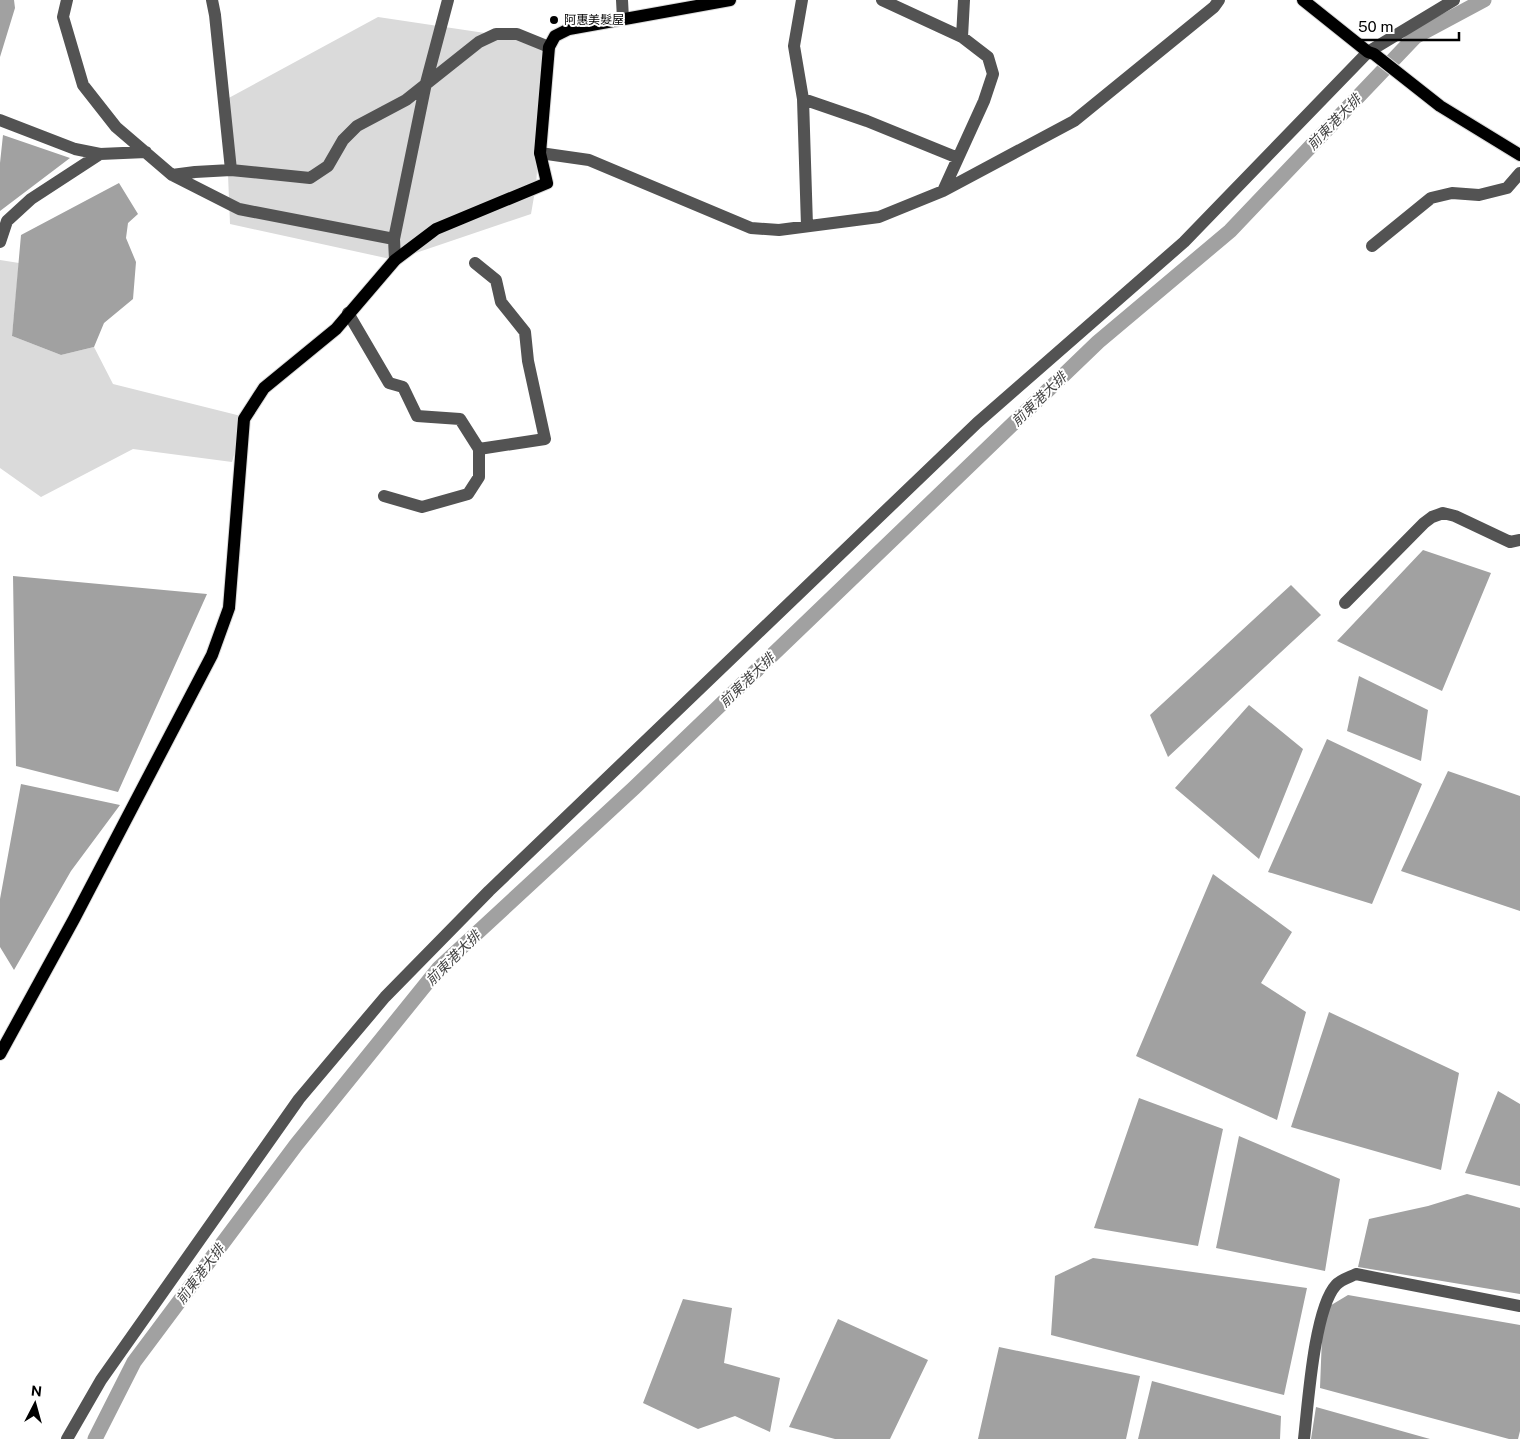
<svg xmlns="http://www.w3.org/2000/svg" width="1520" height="1439" font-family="'Public Sans','Noto Sans TC',sans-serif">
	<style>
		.green { fill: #dadada }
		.water { fill: #a1a1a1 }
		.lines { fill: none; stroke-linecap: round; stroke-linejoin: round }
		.canal { stroke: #a1a1a1; stroke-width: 15 }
		.major-casing { stroke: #dbdbdb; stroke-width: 14 }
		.minor { stroke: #535353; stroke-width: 12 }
		.major { stroke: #000; stroke-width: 12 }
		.poi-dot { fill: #000; stroke: #fff; stroke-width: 2 }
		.labels { text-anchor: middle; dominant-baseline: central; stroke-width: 4; stroke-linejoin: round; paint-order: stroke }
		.poi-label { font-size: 12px; fill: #000; stroke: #fff; text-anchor: start }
		.water-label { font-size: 14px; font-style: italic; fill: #424242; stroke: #fff }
	</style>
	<rect width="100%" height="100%" fill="#fff"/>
	<!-- green -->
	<path class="green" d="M 378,17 L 546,42 L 536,185 L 531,214 L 395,260 L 230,224 L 225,100 Z
		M 0,260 L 19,263 L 12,336 L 61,355 L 94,347 L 113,384 L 245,417 L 232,462 L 133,449 L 41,497 L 0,468 Z"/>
	<!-- water -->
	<path class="water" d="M 0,0 L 14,0 L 15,8 L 0,57 Z
		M 3,135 L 70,158 L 0,211 L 0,163 Z
		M 119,183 L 138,214 L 128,223 L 126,238 L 136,262 L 133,299 L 104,323 L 94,347 L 61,355 L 12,336 L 21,235 Z
		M 1423,550 L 1491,573 L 1442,691 L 1337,641 Z
		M 13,576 L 207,594 L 118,792 L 16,766 Z
		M 1291,585 L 1321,615 L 1168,757 L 1150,715 Z
		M 1359,676 L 1428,710 L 1421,761 L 1347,731 Z
		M 1249,705 L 1303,749 L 1259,859 L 1175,788 Z
		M 1327,739 L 1422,784 L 1372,904 L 1268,872 Z
		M 1448,771 L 1520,796 L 1520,911 L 1401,871 Z
		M 21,784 L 120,805 L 71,871 L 14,970 L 0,947 L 0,899 Z
		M 1213,874 L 1292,932 L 1261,983 L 1306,1012 L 1277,1120 L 1136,1056 Z
		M 1329,1012 L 1459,1073 L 1441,1170 L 1291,1127 Z
		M 1498,1091 L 1520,1104 L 1520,1186 L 1465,1173 Z
		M 1139,1098 L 1223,1129 L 1198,1246 L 1094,1228 Z
		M 1239,1136 L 1340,1179 L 1325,1271 L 1216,1248 Z
		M 1467,1194 L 1520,1208 L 1520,1294 L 1358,1267 L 1369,1219 L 1428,1206 Z
		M 1093,1258 L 1307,1288 L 1284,1395 L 1051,1335 L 1055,1276 Z
		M 1348,1295 L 1520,1325 L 1520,1431 L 1518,1439 L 1509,1439 L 1320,1388 L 1323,1310 Z
		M 683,1299 L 732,1308 L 724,1363 L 780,1378 L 770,1432 L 735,1416 L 698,1429 L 643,1403 Z
		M 838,1319 L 928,1360 L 890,1439 L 835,1439 L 789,1427 Z
		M 999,1347 L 1140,1376 L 1126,1439 L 978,1439 Z
		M 1152,1381 L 1281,1416 L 1280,1439 L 1138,1439 Z
		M 1316,1407 L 1430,1439 L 1311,1439 Z"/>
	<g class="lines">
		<!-- canal -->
		<path class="canal" d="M 95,1439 L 134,1362 L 296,1145 L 439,968 L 634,788 L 1098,342 L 1230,231 L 1415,37 L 1484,0"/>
		<!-- major casing -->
		<g class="major-casing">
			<path id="major" d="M 1303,0 L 1368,52 L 1374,54 L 1440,106 L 1520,155
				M 0,1054 L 74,919 L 212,655 L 229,608 L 244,419 L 264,388 L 336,329 L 395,260 L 436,229 L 547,183 L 540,153 L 549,47 L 555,36 L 569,29 L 730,0"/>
		</g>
		<!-- minor -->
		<path class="minor" d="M 67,0 L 63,17 L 83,85 L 116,127 L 172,175 L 239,209 L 394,239
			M 212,0 L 215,15 L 231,170
			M 622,0 L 623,19
			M 802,0 L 794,46 L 803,99 L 807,226
			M 882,0 L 962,37 L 988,57 L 993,74 L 984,101 L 943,191
			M 962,37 L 964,0
			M 803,99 L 867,121 L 958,158
			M 0,120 L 75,149 L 100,154 L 146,152
			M 540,153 L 589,160 L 751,228 L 779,230 L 879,217 L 943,191 L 1074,121 L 1214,7 L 1219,0
			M 172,175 L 195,172 L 231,170 L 310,178 L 328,166 L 343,140 L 357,126 L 406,100 L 479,42 L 496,34 L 517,34 L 549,47
			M 0,242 L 7,221 L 31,199 L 100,154
			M 1372,246 L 1431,198 L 1452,193 L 1479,195 L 1507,188 L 1520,173
			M 395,260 L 394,239 L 426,83 L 448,0
			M 348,313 L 389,383 L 403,387 L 417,416 L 460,419 L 479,449
			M 384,496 L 422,507 L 468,494 L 479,477 L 479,449 L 545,439 L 528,361 L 525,332 L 501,302 L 496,280 L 475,263
			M 1345,603 L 1424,523 L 1432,517 L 1443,513 L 1455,516 L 1510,542 L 1520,540
			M 67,1439 L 101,1380 L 299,1099 L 385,997 L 489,891 L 977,423 L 1184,242 L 1368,52 L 1454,0
			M 1304,1439 C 1308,1405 1314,1309 1336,1285 C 1340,1280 1350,1277 1356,1274 L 1520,1306"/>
		<!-- major -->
		<use href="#major" class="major"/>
	</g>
	<!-- markers -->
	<circle class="poi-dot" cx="554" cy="20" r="5"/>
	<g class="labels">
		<!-- poi labels -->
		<g class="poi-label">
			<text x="564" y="20">阿惠美髮屋</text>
		</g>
		<!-- water labels -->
		<g class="water-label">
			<text transform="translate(1334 122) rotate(-46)">前東港大排</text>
			<text transform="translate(1039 399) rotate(-44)">前東港大排</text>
			<text transform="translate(747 680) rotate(-44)">前東港大排</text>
			<text transform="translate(453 958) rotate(-45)">前東港大排</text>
			<text transform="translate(200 1274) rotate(-53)">前東港大排</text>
		</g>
	</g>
	<!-- north arrow -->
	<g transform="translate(35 1404) rotate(6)" stroke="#ffffff" stroke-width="4" paint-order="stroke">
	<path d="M0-4L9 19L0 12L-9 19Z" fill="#000000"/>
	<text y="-8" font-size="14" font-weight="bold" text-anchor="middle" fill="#000000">N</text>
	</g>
	<!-- scale -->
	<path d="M1350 32v8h109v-8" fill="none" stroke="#000000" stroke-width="2.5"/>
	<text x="1358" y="32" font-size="15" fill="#000000" stroke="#ffffff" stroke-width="4" paint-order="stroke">50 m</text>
</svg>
